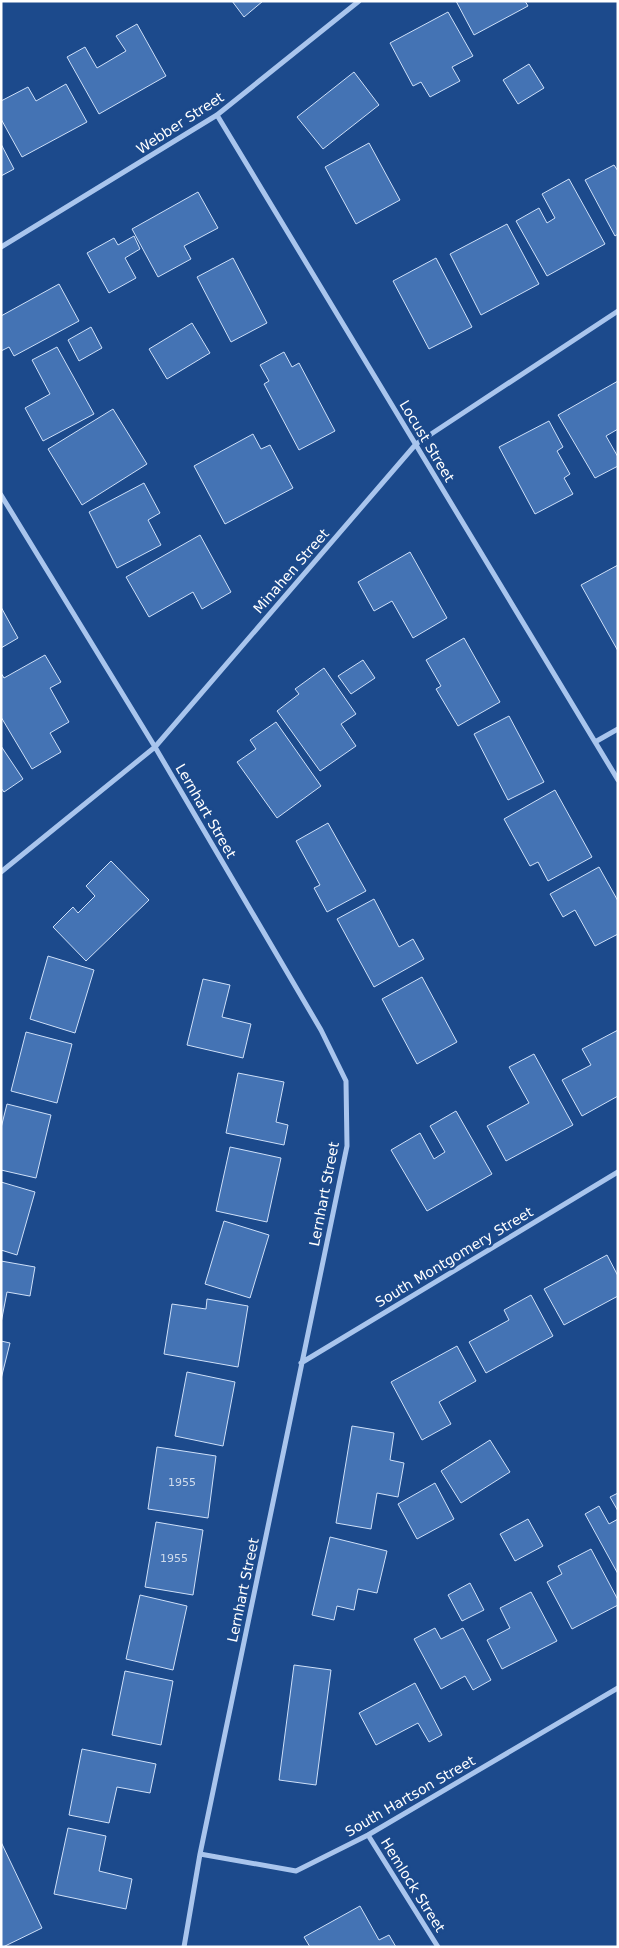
<svg xmlns="http://www.w3.org/2000/svg" width="619" height="1948" font-family="'DejaVu Sans',sans-serif">
	<style>
		.building { fill: #4473b4; stroke: #cee0f9 }
		.lines { fill: none; stroke-linecap: round; stroke-linejoin: round }
		.minor { stroke: #a9c5ed; stroke-width: 5 }
		.labels { text-anchor: middle; dominant-baseline: central; stroke-width: 5; stroke-linejoin: round; paint-order: stroke }
		.number-label { font-size: 11px; fill: #d0dcec }
		.street-label { font-size: 14px; fill: #fff; stroke: #1c4a8c }
	</style>
	<rect width="100%" height="100%" fill="#1c4a8c"/>
	<!-- building -->
	<path class="building" d="M 232,1 L 263,1 L 244,17 Z
		M 456,1 L 525,1 L 528,6 L 474,35 Z
		M 448,12 L 473,56 L 452,67 L 460,81 L 430,97 L 421,82 L 413,86 L 390,43 Z
		M 137,24 L 166,76 L 99,114 L 67,57 L 85,47 L 97,68 L 126,51 L 116,36 Z
		M 529,64 L 544,88 L 518,104 L 503,80 Z
		M 354,72 L 379,105 L 323,149 L 297,117 Z
		M 66,84 L 87,122 L 22,157 L 1,119 L 1,101 L 28,87 L 36,101 Z
		M 369,143 L 400,200 L 356,224 L 325,167 Z
		M 1,144 L 14,169 L 1,176 Z
		M 614,165 L 618,171 L 618,234 L 615,236 L 585,180 Z
		M 569,179 L 605,244 L 547,276 L 516,221 L 539,208 L 547,223 L 555,218 L 542,194 Z
		M 198,192 L 218,228 L 184,246 L 191,259 L 158,277 L 132,229 Z
		M 507,224 L 539,284 L 481,315 L 450,254 Z
		M 134,236 L 140,249 L 125,258 L 136,278 L 109,293 L 87,253 L 114,238 L 118,245 Z
		M 233,258 L 267,323 L 231,342 L 197,277 Z
		M 436,258 L 472,327 L 429,349 L 393,281 Z
		M 59,284 L 79,321 L 14,356 L 9,347 L 1,351 L 1,316 Z
		M 192,323 L 210,353 L 167,379 L 149,349 Z
		M 91,327 L 102,348 L 79,361 L 68,340 Z
		M 57,347 L 94,414 L 43,441 L 25,408 L 50,394 L 32,360 Z
		M 284,352 L 292,367 L 299,363 L 335,431 L 299,450 L 264,384 L 269,381 L 260,365 Z
		M 618,381 L 618,429 L 606,436 L 618,457 L 618,466 L 595,478 L 558,415 Z
		M 113,409 L 147,464 L 82,505 L 48,449 Z
		M 549,421 L 563,447 L 557,451 L 570,474 L 564,478 L 573,494 L 535,514 L 499,447 Z
		M 253,434 L 261,449 L 270,445 L 293,488 L 225,524 L 194,466 Z
		M 144,483 L 160,513 L 148,520 L 161,545 L 117,568 L 89,512 Z
		M 200,535 L 231,592 L 202,609 L 193,592 L 149,617 L 126,577 Z
		M 410,552 L 447,618 L 413,638 L 392,601 L 374,611 L 358,582 Z
		M 618,565 L 618,651 L 581,585 Z
		M 1,607 L 18,638 L 1,648 Z
		M 464,638 L 500,702 L 458,726 L 436,689 L 441,686 L 426,660 Z
		M 45,655 L 61,682 L 50,688 L 69,722 L 50,733 L 61,752 L 32,769 L 1,717 L 1,673 L 4,678 Z
		M 363,660 L 375,678 L 351,694 L 338,676 Z
		M 324,668 L 356,714 L 341,724 L 356,746 L 320,771 L 277,711 L 299,694 L 295,689 Z
		M 509,716 L 544,782 L 508,800 L 474,734 Z
		M 276,722 L 321,786 L 277,818 L 237,762 L 256,749 L 250,740 Z
		M 1,746 L 23,779 L 4,792 L 1,788 Z
		M 555,790 L 592,857 L 548,881 L 538,862 L 530,866 L 504,819 Z
		M 328,823 L 366,891 L 327,912 L 314,888 L 320,885 L 296,841 Z
		M 111,861 L 149,900 L 86,961 L 53,927 L 73,907 L 78,913 L 95,896 L 86,886 Z
		M 599,867 L 618,901 L 618,934 L 595,946 L 575,910 L 563,917 L 550,894 Z
		M 374,899 L 399,947 L 413,939 L 424,959 L 374,987 L 337,919 Z
		M 48,956 L 94,970 L 75,1033 L 30,1019 Z
		M 422,977 L 457,1042 L 417,1064 L 382,999 Z
		M 203,979 L 230,985 L 222,1017 L 251,1024 L 243,1058 L 187,1045 Z
		M 618,1030 L 618,1096 L 582,1116 L 562,1080 L 591,1065 L 582,1049 Z
		M 26,1032 L 72,1044 L 57,1103 L 11,1091 Z
		M 534,1054 L 573,1125 L 506,1161 L 487,1126 L 529,1103 L 509,1067 Z
		M 238,1073 L 284,1082 L 276,1122 L 288,1125 L 284,1145 L 226,1133 Z
		M 7,1104 L 51,1115 L 36,1178 L 1,1170 L 1,1128 Z
		M 456,1111 L 492,1174 L 427,1211 L 391,1150 L 420,1133 L 434,1159 L 445,1152 L 430,1126 Z
		M 230,1147 L 281,1158 L 267,1222 L 216,1211 Z
		M 1,1182 L 35,1192 L 17,1255 L 1,1250 Z
		M 224,1221 L 269,1235 L 250,1298 L 205,1284 Z
		M 607,1255 L 618,1276 L 618,1296 L 564,1325 L 544,1289 Z
		M 1,1261 L 35,1267 L 30,1296 L 7,1292 L 1,1323 Z
		M 531,1295 L 553,1336 L 486,1373 L 469,1342 L 509,1320 L 504,1310 Z
		M 207,1299 L 248,1306 L 238,1367 L 164,1354 L 172,1304 L 206,1309 Z
		M 1,1341 L 10,1343 L 1,1379 Z
		M 457,1346 L 476,1381 L 439,1402 L 451,1424 L 422,1440 L 391,1382 Z
		M 187,1372 L 235,1382 L 223,1446 L 175,1436 Z
		M 352,1426 L 394,1433 L 390,1460 L 404,1463 L 398,1497 L 377,1493 L 371,1529 L 336,1523 Z
		M 490,1440 L 510,1472 L 461,1503 L 441,1471 Z
		M 157,1447 L 216,1456 L 208,1518 L 148,1509 Z
		M 435,1483 L 454,1519 L 417,1539 L 398,1504 Z
		M 618,1493 L 618,1511 L 610,1497 Z
		M 599,1506 L 609,1524 L 618,1519 L 618,1574 L 585,1514 Z
		M 528,1519 L 543,1546 L 515,1561 L 500,1534 Z
		M 156,1522 L 203,1530 L 193,1595 L 145,1587 Z
		M 330,1537 L 387,1551 L 377,1593 L 358,1589 L 354,1610 L 337,1606 L 334,1620 L 312,1615 Z
		M 591,1549 L 618,1600 L 618,1605 L 572,1629 L 547,1582 L 562,1574 L 558,1566 Z
		M 470,1583 L 484,1610 L 462,1621 L 448,1595 Z
		M 531,1592 L 557,1641 L 502,1669 L 487,1640 L 510,1628 L 500,1608 Z
		M 140,1595 L 187,1606 L 173,1670 L 126,1659 Z
		M 435,1628 L 441,1639 L 463,1628 L 491,1680 L 473,1690 L 465,1676 L 441,1689 L 414,1639 Z
		M 294,1665 L 331,1670 L 316,1785 L 279,1780 Z
		M 125,1671 L 173,1681 L 161,1745 L 112,1735 Z
		M 415,1683 L 442,1735 L 429,1742 L 418,1723 L 376,1745 L 359,1713 Z
		M 82,1749 L 156,1764 L 150,1793 L 117,1787 L 109,1823 L 69,1815 Z
		M 68,1828 L 106,1836 L 99,1871 L 132,1879 L 126,1909 L 54,1894 Z
		M 1,1842 L 42,1928 L 3,1947 L 1,1947 Z
		M 360,1906 L 379,1940 L 389,1935 L 396,1947 L 310,1947 L 304,1937 Z"/>
	<g class="lines">
		<!-- minor -->
		<path class="minor" d="M 217,115 L 618,780
			M 1,247 L 217,115 L 359,1
			M 1,495 L 155,747 L 321,1030 L 346,1081 L 347,1146 L 200,1854 L 184,1947
			M 595,742 L 618,729
			M 1,872 L 155,747 L 416,444 L 618,311
			M 301,1363 L 618,1172
			M 368,1835 L 438,1947
			M 200,1854 L 296,1871 L 368,1835 L 618,1688"/>
	</g>
	<g class="labels">
		<!-- number labels -->
		<g class="number-label">
			<text x="182" y="1482">1955</text>
			<text x="174" y="1558">1955</text>
		</g>
		<!-- street labels -->
		<g class="street-label">
			<text transform="translate(180 123) rotate(-33)">Webber Street</text>
			<text transform="translate(427 441) rotate(59)">Locust Street</text>
			<text transform="translate(291 571) rotate(-49)">Minahen Street</text>
			<text transform="translate(206 811) rotate(60)">Lernhart Street</text>
			<text transform="translate(324 1194) rotate(-79)">Lernhart Street</text>
			<text transform="translate(454 1257) rotate(-31)">South Montgomery Street</text>
			<text transform="translate(243 1590) rotate(-78)">Lernhart Street</text>
			<text transform="translate(410 1796) rotate(-30)">South Hartson Street</text>
			<text transform="translate(413 1885) rotate(58)">Hemlock Street</text>
		</g>
	</g>
	<!-- border -->
	<rect width="619" height="1948" fill="none" stroke="#ffffff" stroke-width="5"/>
</svg>
